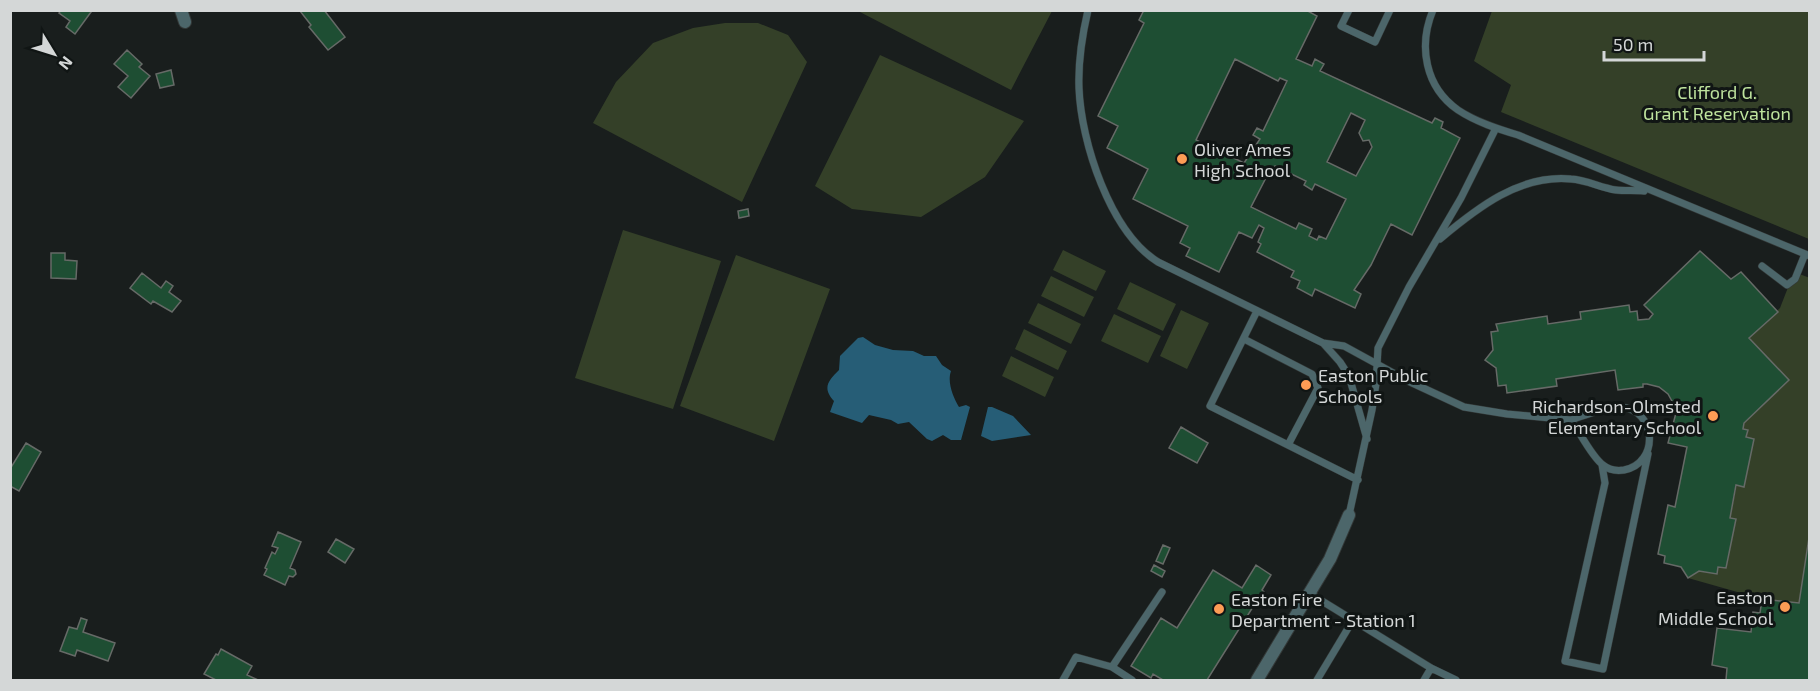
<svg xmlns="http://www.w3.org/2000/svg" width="1820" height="691" font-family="'Exo 2',sans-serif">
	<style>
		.green { fill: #344028 }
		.water { fill: #265d76 }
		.building { fill: #1e4e33; stroke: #666a67; stroke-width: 1.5; fill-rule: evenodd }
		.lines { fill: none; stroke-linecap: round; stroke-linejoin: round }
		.lane-casing { stroke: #333837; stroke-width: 8 }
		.street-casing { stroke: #333837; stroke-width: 14 }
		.lane { stroke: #4c666a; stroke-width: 7 }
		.street { stroke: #4c666a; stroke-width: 12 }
		.poi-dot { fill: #fd9c55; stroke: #101514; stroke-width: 2 }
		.labels { text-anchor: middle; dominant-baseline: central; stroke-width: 6; stroke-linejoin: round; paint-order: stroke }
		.park-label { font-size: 18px; fill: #bee39d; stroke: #101514 }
		.poi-label { font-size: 18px; fill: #d4d7d7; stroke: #101514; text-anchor: start }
	</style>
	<rect width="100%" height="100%" fill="#191e1d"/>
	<!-- green -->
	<path class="green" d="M 858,11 L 1052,11 L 1011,90 Z
		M 1492,11 L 1809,11 L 1809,239 L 1501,112 L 1511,85 L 1474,61 Z
		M 725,23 L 758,23 L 788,35 L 807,62 L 742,202 L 593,123 L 616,82 L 653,43 L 693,28 Z
		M 880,55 L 1024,121 L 985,177 L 921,217 L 852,209 L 815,186 Z
		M 623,230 L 721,261 L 673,409 L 575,378 Z
		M 1063,250 L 1106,271 L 1096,291 L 1053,270 Z
		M 736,255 L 830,289 L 774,441 L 680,406 Z
		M 1794,272 L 1810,278 L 1810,531 L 1799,603 L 1762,599 L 1688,578 L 1699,571 L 1716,574 L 1718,567 L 1726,568 L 1736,520 L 1730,518 L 1748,430 L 1743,429 L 1744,423 L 1789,380 L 1749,338 L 1780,308 Z
		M 1051,276 L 1094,297 L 1084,317 L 1041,296 Z
		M 1130,282 L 1176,304 L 1163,331 L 1117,309 Z
		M 1038,303 L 1081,324 L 1071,344 L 1028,323 Z
		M 1181,310 L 1209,323 L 1187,369 L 1160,356 Z
		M 1114,314 L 1161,336 L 1148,363 L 1101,341 Z
		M 1024,329 L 1067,351 L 1058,370 L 1015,349 Z
		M 1011,356 L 1054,377 L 1045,397 L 1002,376 Z"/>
	<!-- water -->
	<path class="water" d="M 863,337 L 875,345 L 893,350 L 913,351 L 924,356 L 936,356 L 942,365 L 951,371 C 947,382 953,397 959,407 L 966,405 L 970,407 L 961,440 L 951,440 L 943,435 L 932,441 L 927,439 L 909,422 L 898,424 L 891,420 L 869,415 L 862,423 L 830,412 L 834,401 C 822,388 828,381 839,370 L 840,356 L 858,338 Z
		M 988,407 L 992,407 L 1013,416 L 1031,435 L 992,441 L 981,436 Z"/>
	<!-- building -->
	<path class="building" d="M 61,10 L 89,10 L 91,12 L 75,34 L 66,27 L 70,21 L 59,13 Z
		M 324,10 L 345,37 L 328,50 L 309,27 L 311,25 L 300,11 Z
		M 1144,10 L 1306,10 L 1317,16 L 1296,59 L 1312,66 L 1315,59 L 1324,64 L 1320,71 L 1432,123 L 1435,118 L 1443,122 L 1441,128 L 1460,138 L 1412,235 L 1391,224 L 1371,265 L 1354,290 L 1361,294 L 1355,308 L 1315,289 L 1312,296 L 1297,288 L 1300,281 L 1291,277 L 1294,271 L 1257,252 L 1261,244 L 1258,242 L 1264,228 L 1259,225 L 1252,238 L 1239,232 L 1219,272 L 1186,256 L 1190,248 L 1180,243 L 1188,226 L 1133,199 L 1148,169 L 1107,148 L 1118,126 L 1098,116 L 1144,23 L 1139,20 ZM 1235,59 L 1278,81 L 1280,78 L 1287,81 L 1263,131 L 1257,128 L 1253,135 L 1260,139 L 1244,163 L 1196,140 ZM 1351,113 L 1365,120 L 1359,133 L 1363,141 L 1369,140 L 1372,147 L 1356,176 L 1327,162 ZM 1275,166 L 1306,181 L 1304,185 L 1312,190 L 1315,184 L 1346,199 L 1326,239 L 1319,236 L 1317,240 L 1309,236 L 1312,229 L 1299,223 L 1296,229 L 1251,207 L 1270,170 L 1272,171 Z
		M 127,50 L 142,64 L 139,67 L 150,76 L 131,98 L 118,87 L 128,76 L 114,64 Z
		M 171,70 L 174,85 L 160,88 L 156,74 Z
		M 748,209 L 749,216 L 739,218 L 738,211 Z
		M 1700,251 L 1731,279 L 1741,272 L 1778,312 L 1749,338 L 1789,380 L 1744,423 L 1743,429 L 1748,430 L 1746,437 L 1754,439 L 1744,487 L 1736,485 L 1730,518 L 1736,519 L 1726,568 L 1718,567 L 1717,574 L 1699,571 L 1688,578 L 1681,567 L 1664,563 L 1665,556 L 1658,554 L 1668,505 L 1675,507 L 1687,447 L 1668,443 L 1676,413 L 1673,403 L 1668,394 L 1659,387 L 1647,384 L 1643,384 L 1643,387 L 1618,390 L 1615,370 L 1556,379 L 1557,386 L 1507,393 L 1506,385 L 1498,386 L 1496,368 L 1485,360 L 1493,350 L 1491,332 L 1498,331 L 1496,324 L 1547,316 L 1548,324 L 1581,319 L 1580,312 L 1629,305 L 1630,312 L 1637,311 L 1638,320 L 1649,319 L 1653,314 L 1644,305 Z
		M 51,253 L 65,253 L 65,260 L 77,261 L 76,279 L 51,278 Z
		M 142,273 L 161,288 L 166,281 L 173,286 L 169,292 L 181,301 L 172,312 L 153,301 L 151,304 L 130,288 Z
		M 1181,427 L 1208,443 L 1197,463 L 1169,448 Z
		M 26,443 L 41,452 L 19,491 L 10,486 L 10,469 Z
		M 1810,531 L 1810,680 L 1726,680 L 1727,668 L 1712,665 L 1717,628 L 1751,632 L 1753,612 L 1760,613 L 1762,599 L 1799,603 Z
		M 278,532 L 301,542 L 290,568 L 295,570 L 296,574 L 293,577 L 289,576 L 285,585 L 264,575 L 267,569 L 265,568 L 272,552 L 275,554 L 278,548 L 272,546 Z
		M 336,539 L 354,549 L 345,563 L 328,552 Z
		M 1163,545 L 1170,548 L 1163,564 L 1156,561 Z
		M 1154,565 L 1165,571 L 1162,577 L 1151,571 Z
		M 1256,565 L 1271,575 L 1262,590 L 1264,592 L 1258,604 L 1256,602 L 1207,680 L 1163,680 L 1153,674 L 1151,678 L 1131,666 L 1161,618 L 1177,628 L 1213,570 L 1242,588 Z
		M 81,618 L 87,620 L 83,632 L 115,643 L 108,661 L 77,650 L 75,656 L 60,651 L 69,627 L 77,629 Z
		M 221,649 L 252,666 L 247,675 L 258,680 L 216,680 L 204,674 L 216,654 L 218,655 Z"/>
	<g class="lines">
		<!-- lane casing -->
		<g class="lane-casing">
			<path id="lane" d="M 1088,10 C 1082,36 1078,62 1079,88 C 1081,142 1110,232 1158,262 L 1323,343 L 1340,362 L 1349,376 L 1367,439
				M 1349,10 L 1341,26 L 1375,42 L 1390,10
				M 1433,10 C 1418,46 1425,87 1458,110 C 1476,122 1498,129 1518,135 L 1810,256
				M 1440,239 C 1477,208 1520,174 1571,179 C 1587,180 1601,188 1616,190 C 1625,191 1635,190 1644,191
				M 1762,266 L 1787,285 L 1795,279 L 1805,254
				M 1257,311 L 1210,406 L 1358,480
				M 1244,339 L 1312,374 L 1318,388 L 1288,445
				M 1323,343 L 1344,346 L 1408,381 L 1464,407 L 1507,414 L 1571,420 C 1580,432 1591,456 1603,465 C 1609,470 1617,471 1624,470 C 1660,463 1657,409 1620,407 C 1604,407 1586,415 1571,420
				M 1602,465 L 1605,483 L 1565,661 L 1603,669 L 1648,454
				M 1349,515 L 1372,410 L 1376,384 L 1378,348 L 1409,287 L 1461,198 L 1496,128
				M 1309,593 L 1431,668 L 1456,680
				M 1063,680 L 1076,657 L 1112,667
				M 1132,680 L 1112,667 L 1162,592
				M 1317,680 L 1353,620
				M 1424,680 L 1431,668"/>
		</g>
		<!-- street casing -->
		<g class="street-casing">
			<path id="street" d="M 181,10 L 185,22
				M 1257,680 L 1330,559 L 1349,515"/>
		</g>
		<!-- lane -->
		<use href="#lane" class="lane"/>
		<!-- street -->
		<use href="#street" class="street"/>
	</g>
	<!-- markers -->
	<g class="poi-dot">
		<circle cx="1182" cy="159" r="6"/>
		<circle cx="1306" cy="385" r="6"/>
		<circle cx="1713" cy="416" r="6"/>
		<circle cx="1785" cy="607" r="6"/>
		<circle cx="1219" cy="609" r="6"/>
	</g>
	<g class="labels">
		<!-- park labels -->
		<g class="park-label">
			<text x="1717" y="92">Clifford G.<tspan x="1717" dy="21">Grant Reservation</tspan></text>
		</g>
		<!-- poi labels -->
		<g class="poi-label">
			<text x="1194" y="149">Oliver Ames<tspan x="1194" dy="21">High School</tspan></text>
			<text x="1318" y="375">Easton Public<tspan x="1318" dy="21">Schools</tspan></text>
			<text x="1701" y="406" text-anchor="end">Richardson-Olmsted<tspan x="1701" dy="21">Elementary School</tspan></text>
			<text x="1773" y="597" text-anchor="end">Easton<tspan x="1773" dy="21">Middle School</tspan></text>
			<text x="1231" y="599">Easton Fire<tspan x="1231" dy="21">Department - Station 1</tspan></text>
		</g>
	</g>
	<!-- border -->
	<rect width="1820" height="691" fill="none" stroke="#d4d7d7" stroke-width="24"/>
	<!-- north arrow -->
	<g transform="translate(54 54) rotate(128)" stroke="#101514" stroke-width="4.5" paint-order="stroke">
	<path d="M0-4.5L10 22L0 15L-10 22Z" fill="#d4d7d7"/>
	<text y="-9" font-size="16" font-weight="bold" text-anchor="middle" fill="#d4d7d7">N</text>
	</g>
	<!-- scale -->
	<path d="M1604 51v9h100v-9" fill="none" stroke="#d4d7d7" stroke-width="3"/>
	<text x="1613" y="51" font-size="18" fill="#d4d7d7" stroke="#101514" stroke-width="4.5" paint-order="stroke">50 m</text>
</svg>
